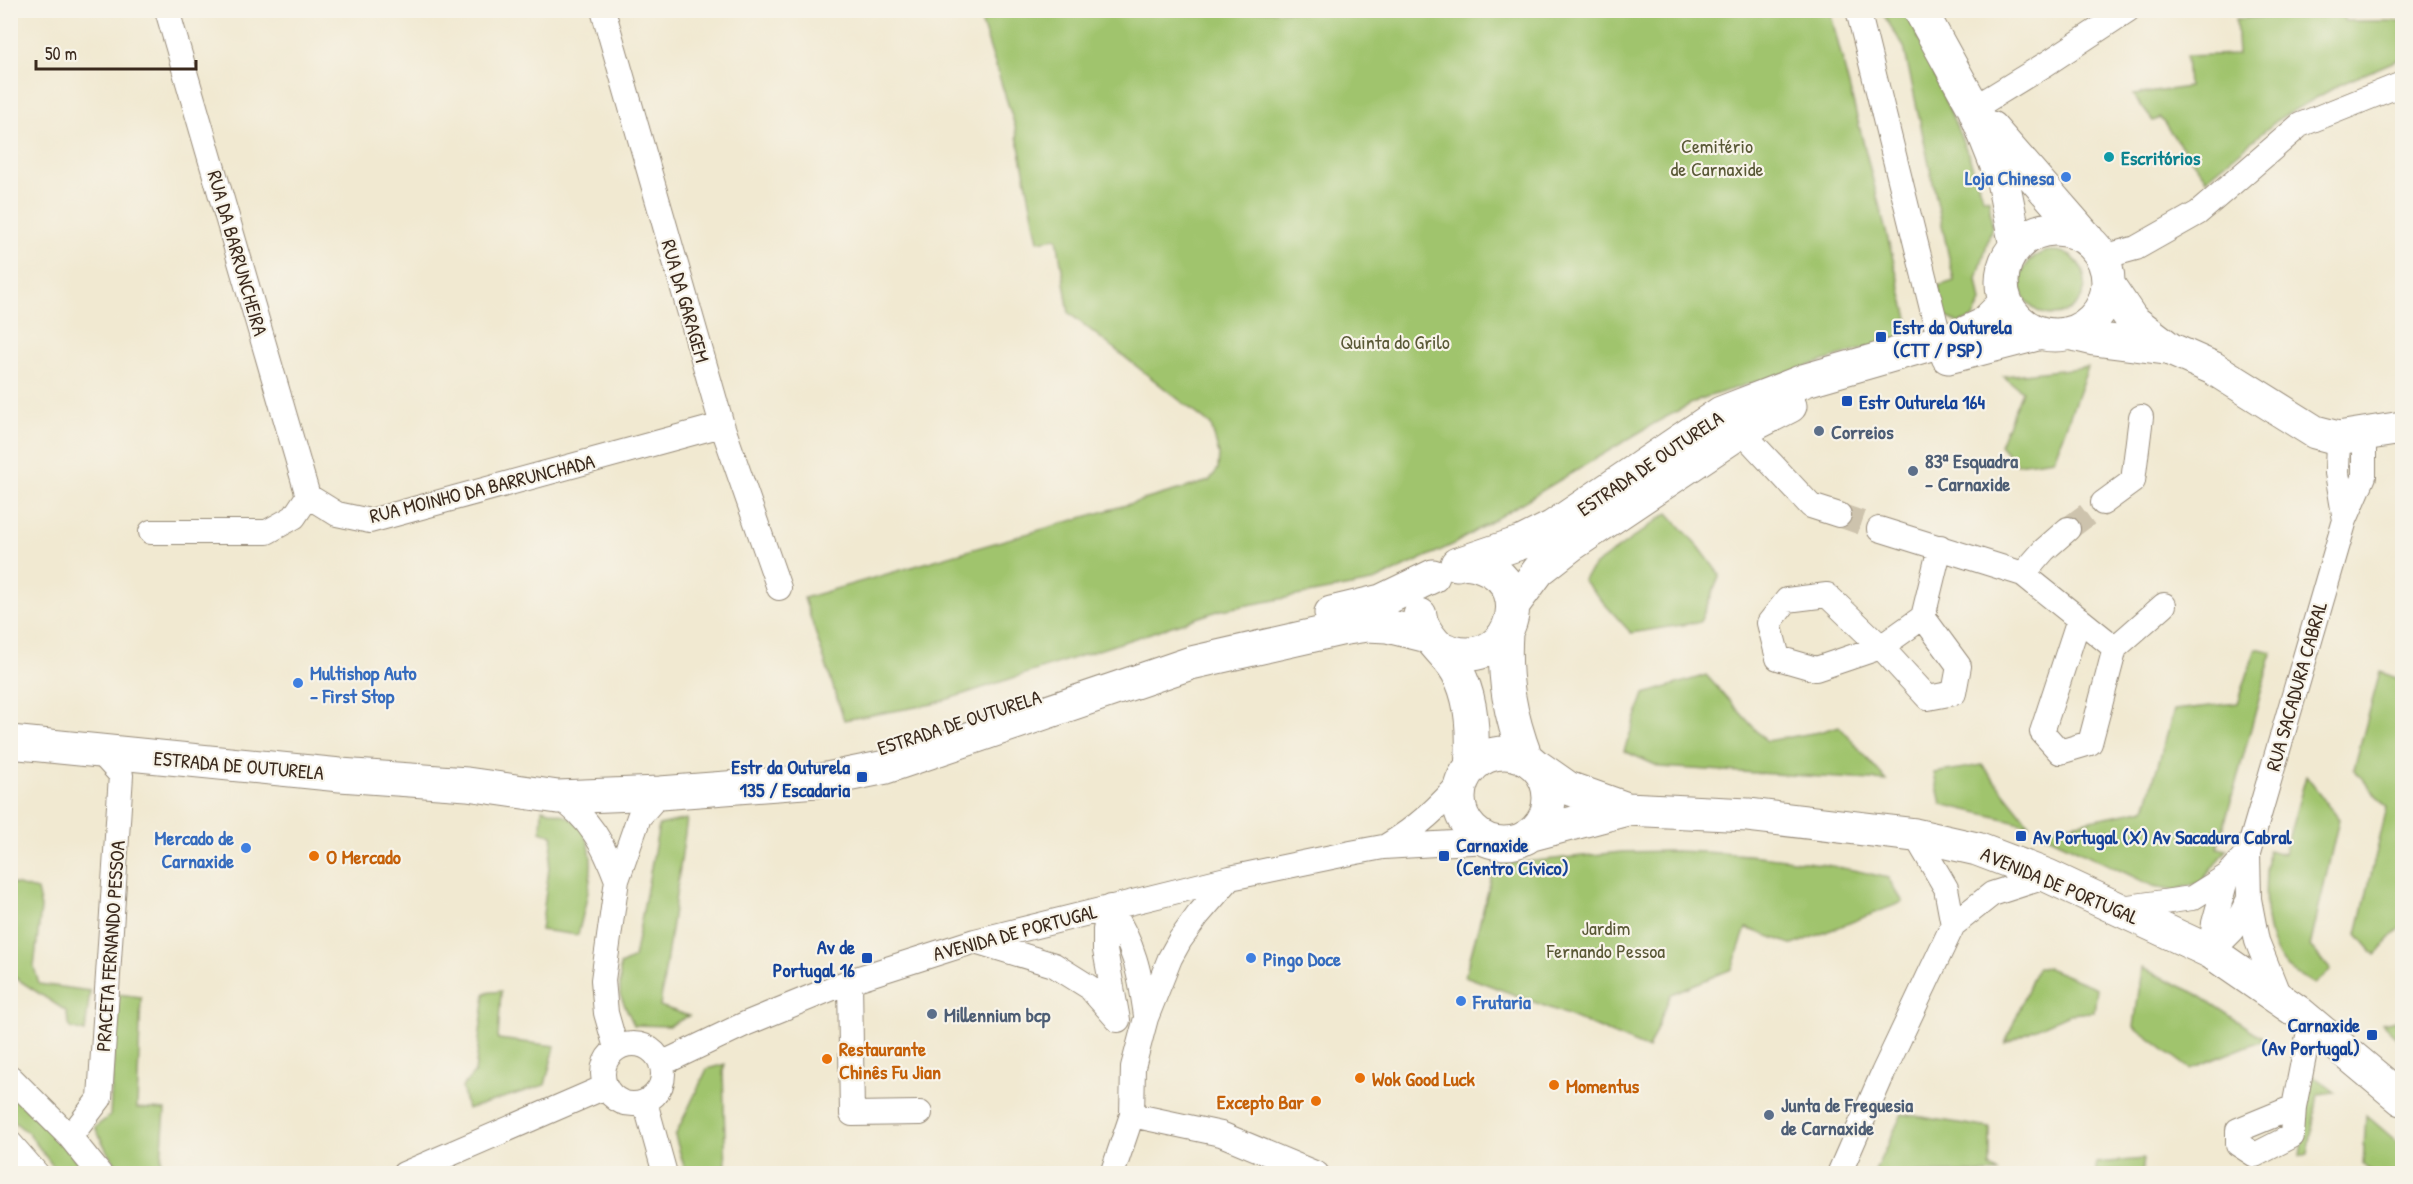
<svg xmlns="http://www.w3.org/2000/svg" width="2413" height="1184" font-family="'Patrick Hand',sans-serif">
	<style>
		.green { fill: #a0c46d; stroke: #6e7746; stroke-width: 1.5 }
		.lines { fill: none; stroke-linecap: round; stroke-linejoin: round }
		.street-tunnel { stroke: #cdc3ad; stroke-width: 24; stroke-dasharray: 24 12; stroke-linecap: butt }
		.street-casing { stroke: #968a78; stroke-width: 26 }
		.secondary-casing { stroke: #968a78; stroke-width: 35 }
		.street { stroke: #fff; stroke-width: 24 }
		.secondary { stroke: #fff; stroke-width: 33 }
		.culture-dot { fill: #0f9aa8; stroke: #f7f3e8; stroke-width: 2 }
		.shop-dot { fill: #3f7fe0; stroke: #f7f3e8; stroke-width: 2 }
		.transit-dot { fill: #1a4fb4; stroke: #f7f3e8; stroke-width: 2 }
		.service-dot { fill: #5c6f8a; stroke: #f7f3e8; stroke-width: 2 }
		.food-dot { fill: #e8710a; stroke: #f7f3e8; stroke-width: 2 }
		.labels { text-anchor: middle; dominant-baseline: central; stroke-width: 4.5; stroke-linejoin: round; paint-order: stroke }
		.park-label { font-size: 20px; fill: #595836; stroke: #f7f3e8 }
		.culture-label { font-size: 20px; font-weight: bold; fill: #0d838f; stroke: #f7f3e8; text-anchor: start }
		.shop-label { font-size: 20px; font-weight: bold; fill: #366cbe; stroke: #f7f3e8; text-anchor: start }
		.street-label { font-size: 20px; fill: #3b2a1e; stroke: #f7f3e8 }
		.transit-label { font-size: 20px; font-weight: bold; fill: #164399; stroke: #f7f3e8; text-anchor: start }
		.service-label { font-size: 20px; font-weight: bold; fill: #4e5e75; stroke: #f7f3e8; text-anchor: start }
		.food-label { font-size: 20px; font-weight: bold; fill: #c56008; stroke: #f7f3e8; text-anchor: start }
	</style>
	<rect width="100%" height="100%" fill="#f7f3e8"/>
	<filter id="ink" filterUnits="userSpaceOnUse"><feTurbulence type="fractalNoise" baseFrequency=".0167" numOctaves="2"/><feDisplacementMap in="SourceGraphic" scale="12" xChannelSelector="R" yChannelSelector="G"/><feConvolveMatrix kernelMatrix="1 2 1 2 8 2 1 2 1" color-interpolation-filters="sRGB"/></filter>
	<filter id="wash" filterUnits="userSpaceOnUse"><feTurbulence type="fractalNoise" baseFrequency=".008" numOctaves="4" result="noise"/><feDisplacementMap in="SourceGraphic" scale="24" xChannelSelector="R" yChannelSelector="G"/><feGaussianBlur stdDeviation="1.35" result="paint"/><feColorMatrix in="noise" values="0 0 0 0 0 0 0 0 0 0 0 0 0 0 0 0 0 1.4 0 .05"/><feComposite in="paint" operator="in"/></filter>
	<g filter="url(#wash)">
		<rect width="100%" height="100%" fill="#f1e9d1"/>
		<!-- green -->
		<path class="green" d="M 2344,10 L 2345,21 L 2402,21 L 2402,58 L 2341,84 L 2280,118 L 2206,179 L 2160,118 L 2153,121 L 2133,95 L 2188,87 L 2186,56 L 2238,54 L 2236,19 L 2292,15 L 2292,11 Z
			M 978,11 L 1830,11 L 1912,334 L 1700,399 L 1655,423 L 1452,545 L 1372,582 L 1221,610 L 933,704 L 844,720 L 804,598 L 1209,481 L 1218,469 L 1219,454 L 1211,425 L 1069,313 L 1057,238 L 1038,241 L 1015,126 Z
			M 1881,11 L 1907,11 L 1969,156 L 1983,198 L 1989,199 L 1992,226 L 1977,279 L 1981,302 L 1973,318 L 1959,323 L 1944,316 L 1938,286 L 1954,281 L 1904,47 Z
			M2021 283a32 32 0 1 1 64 0a32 32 0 1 1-64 0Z
			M 2088,367 L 2054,459 L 2017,464 L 2000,445 L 2022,391 L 2003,376 Z
			M 1668,513 L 1699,547 L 1720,575 L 1700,622 L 1631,633 L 1583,580 L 1595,565 Z
			M 2256,648 L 2272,652 L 2218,848 L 2227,850 L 2201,882 L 2175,890 L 2153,886 L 2037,831 L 2145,809 L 2174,710 L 2238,703 Z
			M 2380,672 L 2402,680 L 2402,925 L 2375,955 L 2357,934 L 2387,808 L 2354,769 Z
			M 1706,675 L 1766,741 L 1819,732 L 1839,726 L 1887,781 L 1660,767 L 1624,751 L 1644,694 Z
			M 1982,765 L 2030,825 L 1941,804 L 1934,773 Z
			M 2306,776 L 2339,819 L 2310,947 L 2331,970 L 2315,984 C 2306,979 2294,974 2287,967 C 2261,939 2264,886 2268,850 L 2284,854 Z
			M 542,809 C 555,812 570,815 579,826 C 603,853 585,904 578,935 L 541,930 L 553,836 L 541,831 Z
			M 687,819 L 660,1006 L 689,1016 L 669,1026 L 634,1025 L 620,995 L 620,965 L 634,958 L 659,825 Z
			M 1675,851 C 1748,853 1818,860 1888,878 L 1903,902 L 1793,945 L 1746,928 L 1732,969 L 1671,994 L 1648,1049 L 1563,1013 L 1465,976 L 1495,865 L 1622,852 Z
			M 11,883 L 37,890 L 41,908 L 34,967 L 39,984 L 90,991 L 85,1032 L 70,1028 L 66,1011 L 11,975 Z
			M 2037,968 L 2048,968 L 2097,988 L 2094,1012 L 2069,1014 L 2005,1043 Z
			M 2142,968 L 2197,994 L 2265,1039 L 2190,1069 L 2134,1027 Z
			M 501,991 L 498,1039 L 555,1046 L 545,1085 L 467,1109 L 462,1087 L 475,1072 L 485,993 Z
			M 117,994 L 141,997 L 137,1108 L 165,1110 L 160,1173 L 123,1173 L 108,1153 L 95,1127 L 110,1116 Z
			M 2402,1019 L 2402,1043 L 2382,1023 Z
			M 725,1064 L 723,1071 L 726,1173 L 686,1173 L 675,1136 L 707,1069 Z
			M 2311,1074 L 2335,1092 L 2318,1094 L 2308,1154 L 2300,1156 Z
			M 10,1094 L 61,1142 L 87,1173 L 58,1173 L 29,1134 L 11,1119 Z
			M 1902,1114 L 1990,1128 L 1990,1167 L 1998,1173 L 1874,1173 Z
			M 2366,1115 L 2402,1146 L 2402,1173 L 2373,1173 L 2363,1165 Z
			M 2144,1159 L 2142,1173 L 2096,1173 L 2096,1163 Z"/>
	</g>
	<g filter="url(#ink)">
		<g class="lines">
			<!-- street-tunnel -->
			<path class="street-tunnel" d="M 1839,515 L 1879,529
				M 2068,529 L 2103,503"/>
			<!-- street casing -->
			<g class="street-casing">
				<path id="street" d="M 167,10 L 308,496
					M 603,10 L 722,425 L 779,588
					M 1858,10 L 1940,341
					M 1974,108 L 2046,64 L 2128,10
					M 2103,257 L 2136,248 L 2198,213 L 2300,125 L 2402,84
					M 1741,431 L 1811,506 L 1839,515
					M 2338,438 L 2337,473 L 2345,520
					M 308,496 L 337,514 L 370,521 L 722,425
					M 2103,503 L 2133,481 L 2141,417
					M 1879,529 L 2023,574 L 2115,648 L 2164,605
					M 151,532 L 267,532 L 294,517 L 308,496
					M 2023,574 L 2044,550 L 2068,529
					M 1923,617 L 1959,666 L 1954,693 L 1928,698 L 1881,647 L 1827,595 L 1787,600 L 1769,623 L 1778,658 L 1816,669 L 1881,647 L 1923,617 L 1940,547
					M 2079,619 L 2042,732 L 2060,752 L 2090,743 L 2115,648
					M 558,797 C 590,818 604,845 617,880
					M 1915,835 L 1946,888 L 1953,925
					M 1388,845 C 1418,827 1440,807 1462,780
					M 1110,907 L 1105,930 L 1105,950 L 1118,1020
					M 1110,907 C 1134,945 1140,972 1146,1016
					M 2121,908 L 2192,898 L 2227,876 L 2248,853
					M 975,941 L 1054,965 L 1089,987 L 1118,1020
					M 2211,952 L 2214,923 L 2227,876
					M 2211,952 L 2233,930 L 2249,899
					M 850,981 L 852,1114 L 920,1113
					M 2281,1001 L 2257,941 L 2249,899 L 2248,853 L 2345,520 L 2364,476 L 2364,436
					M603 1074a30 30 0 1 1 60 0a30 30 0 1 1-60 0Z
					M 616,1048 L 606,1013 L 603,980 L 617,880 L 639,817 L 660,793
					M 661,1064 L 745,1024 L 850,981 L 975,941 L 1230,878 L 1351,853 L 1383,847 L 1489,841
					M 10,1077 L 70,1137 L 100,1174
					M 645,1102 L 665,1174
					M 2294,1107 L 2238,1130 L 2238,1144 L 2255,1155 L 2292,1136 L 2294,1107 L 2311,1021
					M 1132,1115 L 1221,1134 L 1317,1174
					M 70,1137 L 100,1098 L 121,775 L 101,753
					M 10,1143 L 37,1174
					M 404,1174 L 605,1087
					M 1112,1174 L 1132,1115 L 1133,1067 L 1146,1018 L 1170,958 L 1180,940 L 1198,915 L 1230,878
					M 1839,1174 L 1883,1073 L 1953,925 L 1992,894 L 2048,876"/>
			</g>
			<!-- secondary casing -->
			<g class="secondary-casing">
				<path id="secondary" d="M 1920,10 L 1974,108 L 2003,181 L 2016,246
					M 1991,128 L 2087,238
					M2002 282a53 53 0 1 1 106 0a53 53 0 1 1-106 0Z
					M 2109,286 L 2132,320 L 2170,349 L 2213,368 L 2315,432 L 2338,438 L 2402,428
					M 2069,333 L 2094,339 L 2165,348
					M 1948,357 L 2041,333
					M 1461,563 L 1523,542 L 1553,527 L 1721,413 L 1806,380 L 1959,336 L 1983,325 L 2006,302
					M 1513,605 L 1539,570 L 1571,545 L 1741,431 L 1790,406
					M 1331,613 L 1381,601 L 1433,576
					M 1420,615 C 1422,635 1442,649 1453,665 C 1473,693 1474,734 1471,768
					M 1506,633 C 1503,678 1510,716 1526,758
					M 1439,647 C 1509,680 1539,587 1484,567 C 1475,563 1466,561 1457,564
					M 10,742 L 340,775 L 467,784 L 558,797 L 660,793 L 817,781 L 886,767 L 1191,663 L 1341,629 L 1367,625 L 1387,626 L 1428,636
					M1459 798a45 45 0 1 1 90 0a45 45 0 1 1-90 0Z
					M 1538,767 L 1568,788 L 1627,809 L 1748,815 L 1915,835 L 1977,849 L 2048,876 L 2211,952 L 2298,1012 L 2402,1099
					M 1532,834 L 1627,809"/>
			</g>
			<!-- street -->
			<use href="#street" class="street"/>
			<!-- secondary -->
			<use href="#secondary" class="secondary"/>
		</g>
	</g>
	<!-- markers -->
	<circle class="culture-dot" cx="2109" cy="157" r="6"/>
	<g class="shop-dot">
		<circle cx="2066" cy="177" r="6"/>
		<circle cx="298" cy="683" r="6"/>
		<circle cx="246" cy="848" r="6"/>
		<circle cx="1251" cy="958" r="6"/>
		<circle cx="1461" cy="1001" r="6"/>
	</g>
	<g class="transit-dot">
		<rect x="1875" y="331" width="12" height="12" rx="3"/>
		<rect x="1841" y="395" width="12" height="12" rx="3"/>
		<rect x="856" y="771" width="12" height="12" rx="3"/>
		<rect x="2015" y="830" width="12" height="12" rx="3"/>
		<rect x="1438" y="850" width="12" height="12" rx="3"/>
		<rect x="861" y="952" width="12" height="12" rx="3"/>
		<rect x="2366" y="1029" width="12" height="12" rx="3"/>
	</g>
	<g class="service-dot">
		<circle cx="1819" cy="431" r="6"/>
		<circle cx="1913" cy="471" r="6"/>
		<circle cx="932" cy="1014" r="6"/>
		<circle cx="1769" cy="1115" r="6"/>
	</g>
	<g class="food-dot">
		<circle cx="314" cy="856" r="6"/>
		<circle cx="827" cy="1059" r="6"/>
		<circle cx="1360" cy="1078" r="6"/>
		<circle cx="1554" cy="1085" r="6"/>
		<circle cx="1316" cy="1101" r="6"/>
	</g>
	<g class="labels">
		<!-- park labels -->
		<g class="park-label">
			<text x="1717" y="145">Cemitério<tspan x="1717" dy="23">de Carnaxide</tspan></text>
			<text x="1395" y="341">Quinta do Grilo</text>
			<text x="1606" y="927">Jardim<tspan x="1606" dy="23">Fernando Pessoa</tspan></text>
		</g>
		<!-- culture labels -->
		<g class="culture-label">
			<text x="2121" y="157">Escritórios</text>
		</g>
		<!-- shop labels -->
		<g class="shop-label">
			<text x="2054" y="177" text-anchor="end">Loja Chinesa</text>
			<text x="310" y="672">Multishop Auto<tspan x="310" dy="23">- First Stop</tspan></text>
			<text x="234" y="837" text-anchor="end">Mercado de<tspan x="234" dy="23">Carnaxide</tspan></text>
			<text x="1263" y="958">Pingo Doce</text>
			<text x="1473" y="1001">Frutaria</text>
		</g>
		<!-- street labels -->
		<g class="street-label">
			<text transform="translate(238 253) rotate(74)">RUA DA BARRUNCHEIRA</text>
			<text transform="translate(686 301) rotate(74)">RUA DA GARAGEM</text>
			<text transform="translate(1650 463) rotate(-34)">ESTRADA DE OUTURELA</text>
			<text transform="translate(482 488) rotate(-14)">RUA MOINHO DA BARRUNCHADA</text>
			<text transform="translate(2296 686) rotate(-74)">RUA SACADURA CABRAL</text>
			<text transform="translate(959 722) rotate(-18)">ESTRADA DE OUTURELA</text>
			<text transform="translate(239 765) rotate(5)">ESTRADA DE OUTURELA</text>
			<text transform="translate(2060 885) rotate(23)">AVENIDA DE PORTUGAL</text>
			<text transform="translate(1015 932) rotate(-15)">AVENIDA DE PORTUGAL</text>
			<text transform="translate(110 946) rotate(-86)">PRACETA FERNANDO PESSOA</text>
		</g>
		<!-- transit labels -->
		<g class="transit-label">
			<text x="1893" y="326">Estr da Outurela<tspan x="1893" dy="23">(CTT / PSP)</tspan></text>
			<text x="1859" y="401">Estr Outurela 164</text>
			<text x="850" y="766" text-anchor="end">Estr da Outurela<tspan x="850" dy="23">135 / Escadaria</tspan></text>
			<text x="2033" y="836">Av Portugal (X) Av Sacadura Cabral</text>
			<text x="1456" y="844">Carnaxide<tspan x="1456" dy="23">(Centro Cívico)</tspan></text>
			<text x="855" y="946" text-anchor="end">Av de<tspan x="855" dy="23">Portugal 16</tspan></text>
			<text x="2360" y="1024" text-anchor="end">Carnaxide<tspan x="2360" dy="23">(Av Portugal)</tspan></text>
		</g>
		<!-- service labels -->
		<g class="service-label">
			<text x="1831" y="431">Correios</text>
			<text x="1925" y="460">83ª Esquadra<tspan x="1925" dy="23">- Carnaxide</tspan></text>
			<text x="944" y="1014">Millennium bcp</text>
			<text x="1781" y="1104">Junta de Freguesia<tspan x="1781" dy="23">de Carnaxide</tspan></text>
		</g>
		<!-- food labels -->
		<g class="food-label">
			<text x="326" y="856">O Mercado</text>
			<text x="839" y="1048">Restaurante<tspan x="839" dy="23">Chinês Fu Jian</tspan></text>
			<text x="1372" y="1078">Wok Good Luck</text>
			<text x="1566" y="1085">Momentus</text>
			<text x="1304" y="1101" text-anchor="end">Excepto Bar</text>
		</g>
	</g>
	<!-- margin -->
	<rect width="2413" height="1184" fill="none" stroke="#f7f3e8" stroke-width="36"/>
	<!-- scale -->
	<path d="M36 60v9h160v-9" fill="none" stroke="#3b2a1e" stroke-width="3"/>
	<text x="45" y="60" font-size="18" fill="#3b2a1e" stroke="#f7f3e8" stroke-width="4.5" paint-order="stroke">50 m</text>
</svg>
